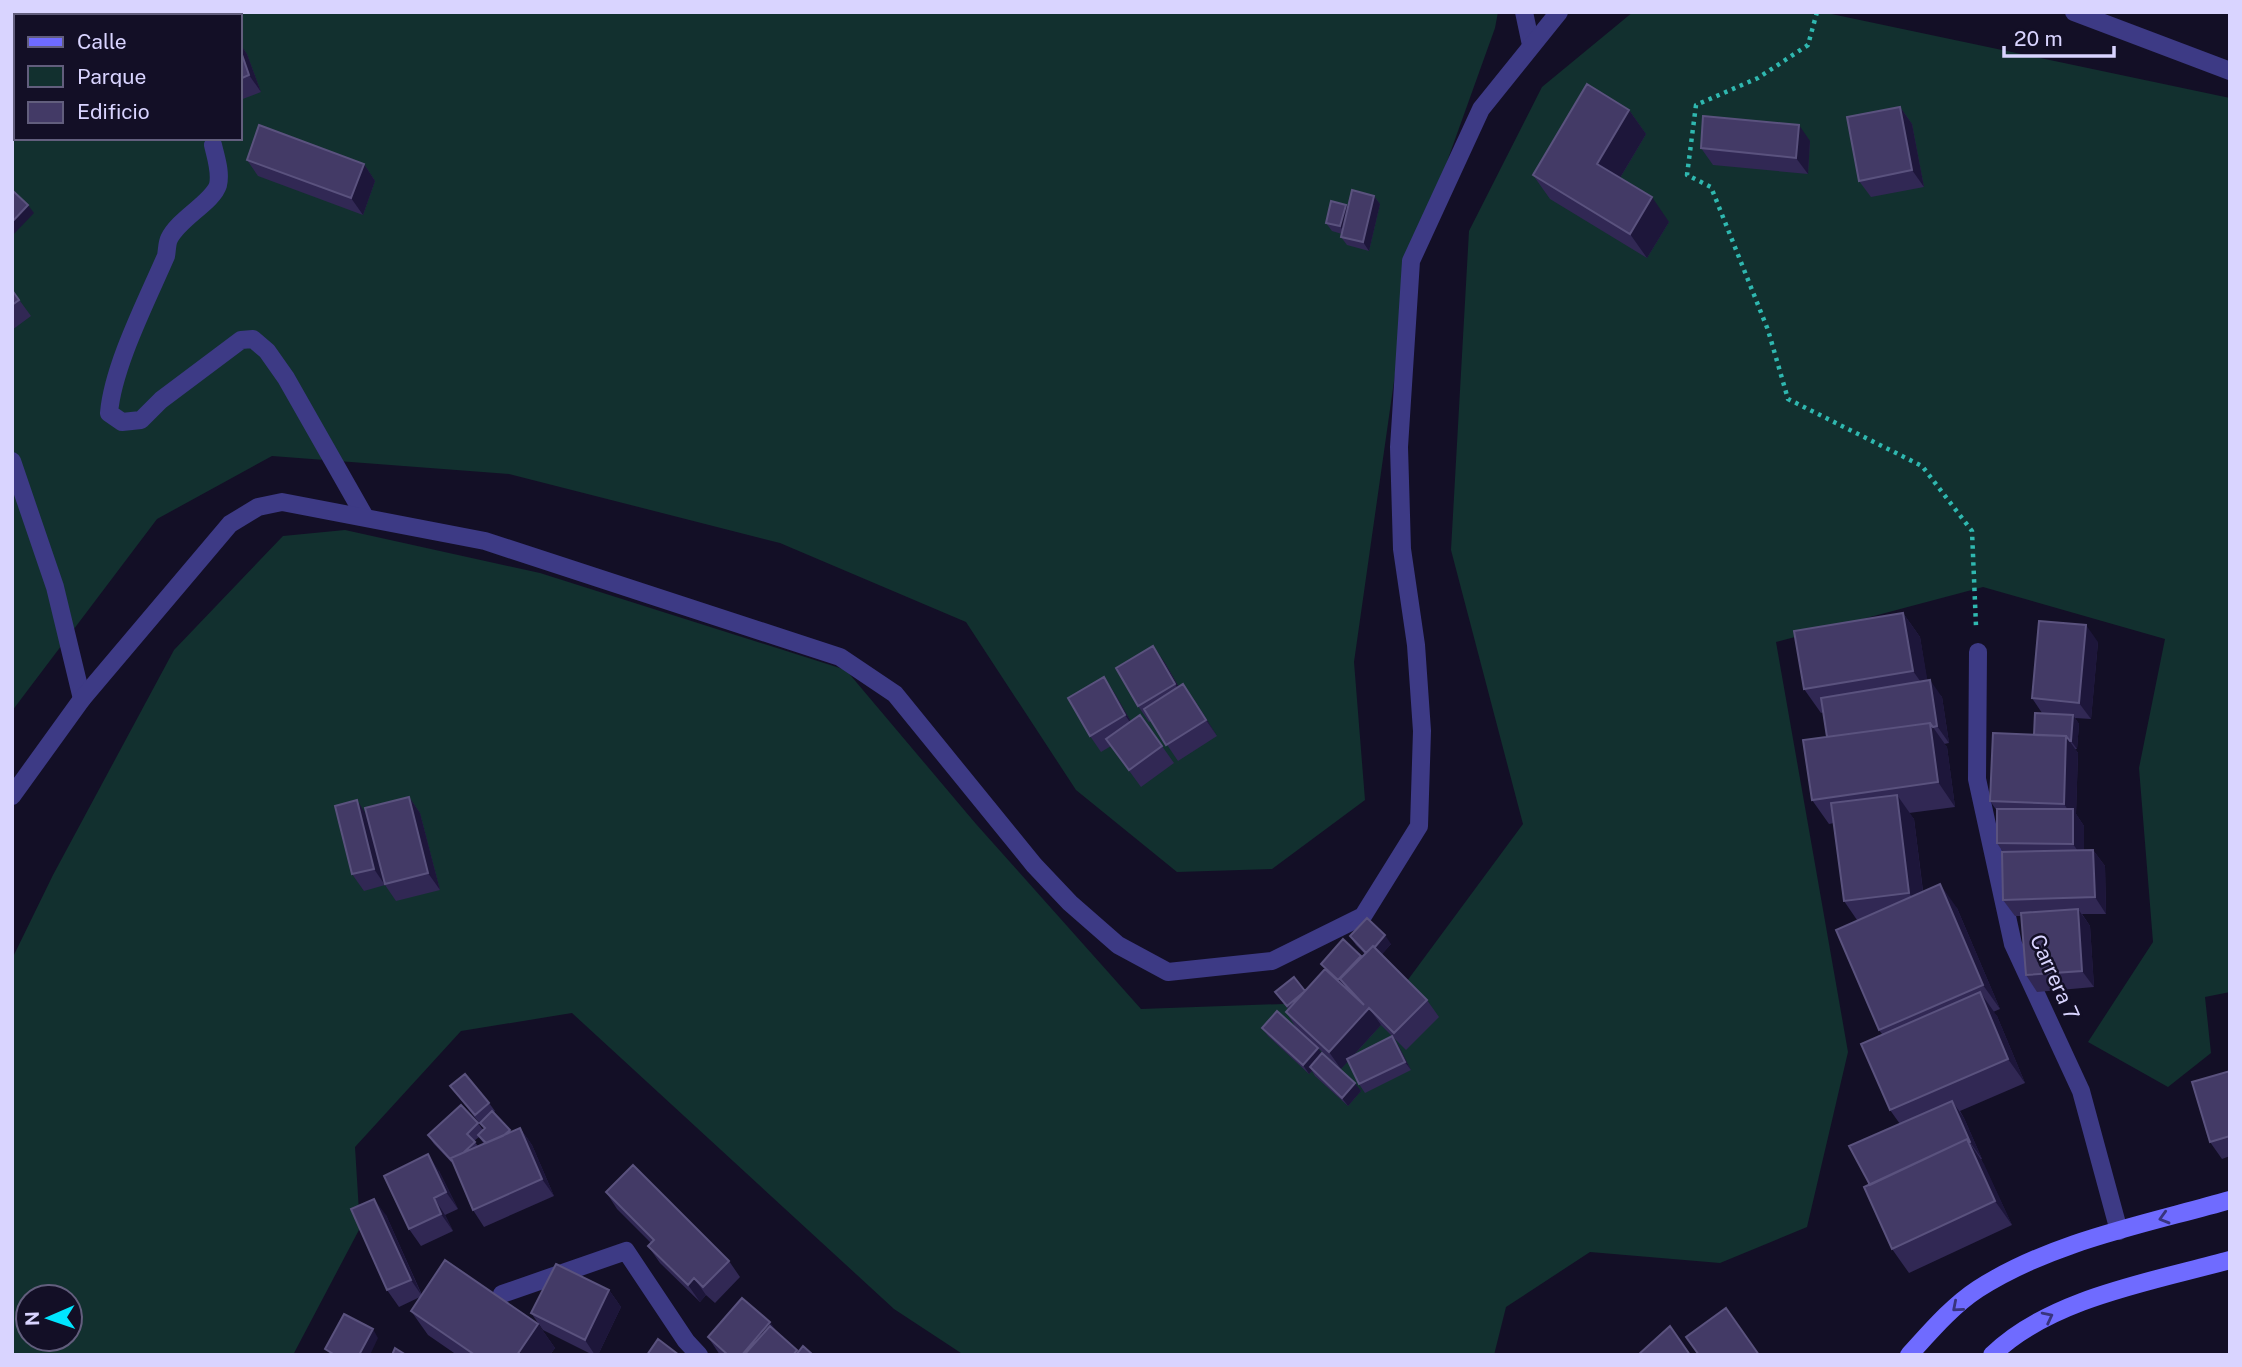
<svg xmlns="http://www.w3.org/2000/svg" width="2242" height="1367" font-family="'Public Sans',sans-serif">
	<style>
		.green { fill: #12302f; fill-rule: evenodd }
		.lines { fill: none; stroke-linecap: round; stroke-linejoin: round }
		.path { stroke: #2fb8b0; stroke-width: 4.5; stroke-dasharray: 3.5 5; stroke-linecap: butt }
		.lane { stroke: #3d3a85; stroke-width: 18 }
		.street { stroke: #3d3a85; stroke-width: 18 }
		.secondary { stroke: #6f6bff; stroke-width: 18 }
		.wall { fill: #312854; fill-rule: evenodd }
		.shaded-wall { fill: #1d163a }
		.building { fill: #433a66; stroke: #5a527e; stroke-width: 2 }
		.oneway { stroke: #38347d }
		.labels { text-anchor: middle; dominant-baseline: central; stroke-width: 5; stroke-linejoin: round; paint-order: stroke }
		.street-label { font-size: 21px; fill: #d9d4ff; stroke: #130f26 }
	</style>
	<rect width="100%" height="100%" fill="#130f26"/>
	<!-- green -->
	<path class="green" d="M 12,12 L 1498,12 L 1495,28 L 1411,262 L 1354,662 L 1365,800 L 1272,869 L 1177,872 L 1076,790 L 966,622 L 780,543 L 509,474 L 272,456 L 157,519 L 12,711 ZM 16,16 L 240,16 L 240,138 L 16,138 Z
		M 1633,12 L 1822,12 L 2230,98 L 2230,992 L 2205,997 L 2211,1053 L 2168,1087 L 2088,1042 L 2153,942 L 2139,768 L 2165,639 L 1983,587 L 1776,642 L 1848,1052 L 1807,1227 L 1720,1263 L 1590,1252 L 1506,1307 L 1494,1355 L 964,1355 L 894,1309 L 572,1013 L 461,1031 L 355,1147 L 360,1228 L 293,1355 L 12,1355 L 12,959 L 53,875 L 174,650 L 283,536 L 345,530 L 540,573 L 846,670 L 976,824 L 1141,1009 L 1393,1000 L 1523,824 L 1451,550 L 1469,231 L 1542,87 ZM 28,1297 L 70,1297 L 70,1339 L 28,1339 Z"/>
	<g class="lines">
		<!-- path -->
		<path class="path" d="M 1817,12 L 1808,45 L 1758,78 L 1696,105 L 1687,175 L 1711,187 L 1768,330 L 1788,399 L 1922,466 L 1972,531 L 1976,626"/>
		<!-- lane -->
		<path class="lane" d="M 1524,12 L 1531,45
			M 213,145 C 216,158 221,172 218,185 C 213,202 178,219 169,239 C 167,243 167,251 166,256 C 147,300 113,366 109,413 L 122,422 L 141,420 L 161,400 L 241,340 L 253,339 L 267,351 L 286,378 L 365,517
			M 12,461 L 55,587 L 82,699
			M 502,1294 L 626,1251 L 686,1341 L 699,1355"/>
		<!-- street -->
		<path class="street" d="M 2074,12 L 2230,71
			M 1978,652 L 1977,779 L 2013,944 L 2081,1091 L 2119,1231
			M 12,796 L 82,699 L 230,524 L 258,507 L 282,502 L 485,541 L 840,657 L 895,694 L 1034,865 L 1070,903 L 1118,945 L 1168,972 L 1272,961 L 1363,916 L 1419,826 L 1422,731 L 1416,645 L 1402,549 L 1399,447 L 1411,261 L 1481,109 L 1559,12"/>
		<!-- secondary -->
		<path class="secondary" d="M 1909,1355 C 1930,1332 1952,1306 1978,1289 C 2053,1241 2146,1224 2230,1200
			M 1992,1355 C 2050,1298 2154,1281 2230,1260"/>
	</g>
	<!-- wall -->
	<path class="wall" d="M 240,44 L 247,54 L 261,92 L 240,100 Z
		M 1900,107 L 1912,124 L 1924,187 L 1871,197 L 1859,181 Z
		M 1629,110 L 1646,134 L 1620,178 L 1669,222 L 1647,258 L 1550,199 L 1533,175 Z
		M 1810,141 L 1808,174 L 1713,165 L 1701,148 Z
		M 247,160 L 364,164 L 375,181 L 363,215 L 258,176 Z
		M 1374,196 L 1380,204 L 1369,251 L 1347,245 L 1341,237 L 1342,234 L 1332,231 L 1326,223 L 1346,205 L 1348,208 Z
		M 12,290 L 31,316 L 12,330 Z
		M 1903,613 L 1920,637 L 1927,681 L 1942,697 L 1949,743 L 1944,744 L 1947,747 L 1955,807 L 1909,813 L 1914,819 L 1923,891 L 1957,908 L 2000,1009 L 1993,1012 L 1997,1016 L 2025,1083 L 1960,1111 L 1964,1118 L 1982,1159 L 1981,1159 L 2012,1225 L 1909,1273 L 1892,1249 L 1870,1185 L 1900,1124 L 1890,1110 L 1882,1034 L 1879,1030 L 1857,920 L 1844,901 L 1834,823 L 1829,824 L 1812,800 L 1827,737 L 1824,712 L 1821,713 L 1804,689 Z
		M 2098,642 L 2091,719 L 2075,718 L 2079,724 L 2077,749 L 2075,749 L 2078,753 L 2076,814 L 2084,826 L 2084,850 L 2093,850 L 2105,866 L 2106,914 L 2082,914 L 2090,926 L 2094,987 L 2037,992 L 2026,975 L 2021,916 L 2015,916 L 2003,900 L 2003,852 L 1997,843 L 1997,811 L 1990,801 L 2034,735 L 2042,713 L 2032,698 Z
		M 1165,663 L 1179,687 L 1195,701 L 1217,736 L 1178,761 L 1151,721 L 1149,722 L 1138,706 Z
		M 1115,694 L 1131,722 L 1140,715 L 1174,763 L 1141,787 L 1111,746 L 1101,752 L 1090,736 Z
		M 409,797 L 420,813 L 440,890 L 396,901 L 385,885 L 364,891 L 352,874 L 366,815 Z
		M 1350,936 L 1391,944 L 1382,954 L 1427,1000 L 1439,1017 L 1406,1050 L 1393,1037 L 1398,1045 L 1411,1070 L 1365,1093 L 1359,1084 L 1348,1061 L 1341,1069 L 1297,1029 L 1286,1012 L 1288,1009 L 1275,992 L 1305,991 L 1325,969 L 1321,964 L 1362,957 L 1365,954 L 1356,945 ZM 1381,1025 L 1392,1036 L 1352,1057 Z
		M 1262,1028 L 1322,1054 L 1361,1091 L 1348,1106 L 1315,1076 L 1312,1071 L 1309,1074 L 1268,1036 Z
		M 2230,1071 L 2230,1156 L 2222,1159 L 2210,1142 Z
		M 450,1086 L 489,1103 L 495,1111 L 494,1112 L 511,1132 L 520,1128 L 532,1145 L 554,1196 L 484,1227 L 473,1210 L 453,1164 L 434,1144 L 428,1135 L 478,1123 L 483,1130 L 484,1129 ZM 479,1137 L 484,1144 L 478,1146 L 474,1141 Z
		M 439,1171 L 458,1209 L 445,1215 L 453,1231 L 421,1246 L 409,1229 Z
		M 606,1192 L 729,1261 L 740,1277 L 715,1303 L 706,1295 L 700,1302 L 660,1263 L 648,1246 L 651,1243 L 617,1209 Z
		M 386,1215 L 422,1295 L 538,1324 L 555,1348 L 550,1355 L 457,1355 L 428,1335 L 411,1311 L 420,1297 L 399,1307 L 387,1290 Z
		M 609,1290 L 621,1307 L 598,1355 L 593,1355 L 543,1330 L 531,1313 Z
		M 770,1322 L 776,1331 L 799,1352 L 813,1355 L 720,1355 L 708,1337 Z"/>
	<!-- shaded-wall -->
	<path class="shaded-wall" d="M 218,12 L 226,12 L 227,16 L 219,16 Z
		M 240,44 L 247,54 L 261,92 L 249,75 L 240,49 Z
		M 1900,107 L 1912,124 L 1924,187 L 1912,170 Z
		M 1629,110 L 1646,134 L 1614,188 L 1597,164 Z
		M 1799,125 L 1810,141 L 1808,174 L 1796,158 Z
		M 364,164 L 375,181 L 363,215 L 351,198 Z
		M 1374,196 L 1380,204 L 1369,251 L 1363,242 Z
		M 1652,197 L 1669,222 L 1647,258 L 1630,234 Z
		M 28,205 L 34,213 L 12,236 L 12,222 Z
		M 1346,205 L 1352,214 L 1346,235 L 1340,226 Z
		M 1903,613 L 1920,637 L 1930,695 L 1913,671 Z
		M 2086,625 L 2098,642 L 2091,719 L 2079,703 Z
		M 1153,646 L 1165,663 L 1187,701 L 1175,684 Z
		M 1104,677 L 1115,694 L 1137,732 L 1125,715 Z
		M 1930,680 L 1942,697 L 1949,743 L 1937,726 Z
		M 1183,684 L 1195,701 L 1217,736 L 1206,720 Z
		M 2073,715 L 2079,724 L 2077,749 L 2071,741 Z
		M 1930,723 L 1947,747 L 1955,807 L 1938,782 Z
		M 2066,736 L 2078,753 L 2076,814 L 2084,826 L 2084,860 L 2073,844 L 2073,817 L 2064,804 Z
		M 1897,795 L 1914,819 L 1926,917 L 1909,893 Z
		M 409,797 L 420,813 L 440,890 L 428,873 Z
		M 357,800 L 368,817 L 385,885 L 374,869 Z
		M 2093,850 L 2105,866 L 2106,914 L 2095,897 Z
		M 1940,884 L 1957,908 L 2000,1009 L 1983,985 Z
		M 2078,909 L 2090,926 L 2094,987 L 2082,971 Z
		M 1385,935 L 1391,944 L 1374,963 L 1368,954 Z
		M 1361,956 L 1367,964 L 1340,979 L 1346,987 L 1344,989 L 1338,980 Z
		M 1980,992 L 1997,1016 L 2025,1083 L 2008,1059 Z
		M 1369,1008 L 1381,1025 L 1341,1069 L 1329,1052 Z
		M 1392,1036 L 1398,1045 L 1411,1070 L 1405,1062 Z
		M 1318,1048 L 1324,1057 L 1310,1067 L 1312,1071 L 1309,1074 L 1303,1065 Z
		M 1355,1083 L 1361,1091 L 1348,1106 L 1342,1098 Z
		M 1952,1101 L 1964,1118 L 1982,1159 L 1970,1142 Z
		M 520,1128 L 532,1145 L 554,1196 L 542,1179 Z
		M 1967,1139 L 1984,1164 L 2012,1225 L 1995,1201 Z
		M 428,1154 L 439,1171 L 458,1209 L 446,1192 Z
		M 434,1198 L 445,1215 L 453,1231 L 441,1214 Z
		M 374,1199 L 386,1215 L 422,1296 L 411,1280 Z
		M 694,1278 L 706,1295 L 700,1302 L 688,1285 Z
		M 609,1290 L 621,1307 L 598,1355 L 595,1355 L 585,1340 Z
		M 770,1322 L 782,1339 L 768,1355 L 742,1355 Z
		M 538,1324 L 555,1348 L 550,1355 L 517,1355 Z
		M 373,1329 L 378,1338 L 370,1355 L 359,1355 Z"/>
	<!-- building -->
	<path class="building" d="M 92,12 L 218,12 L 219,16 L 94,16 Z
		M 240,49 L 249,75 L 240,79 Z
		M 1587,84 L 1629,110 L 1597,164 L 1652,197 L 1630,234 L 1533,175 Z
		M 1900,107 L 1912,170 L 1859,181 L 1847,117 Z
		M 1703,116 L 1799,125 L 1796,158 L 1701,148 Z
		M 259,125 L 364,164 L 351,198 L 247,160 Z
		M 12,190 L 28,205 L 12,222 Z
		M 1352,190 L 1374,196 L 1363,242 L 1341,237 Z
		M 1331,201 L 1346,205 L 1340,226 L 1326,223 Z
		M 12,290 L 19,300 L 12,305 Z
		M 1903,613 L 1913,671 L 1804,689 L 1794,631 Z
		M 2039,621 L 2086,625 L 2079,703 L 2032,698 Z
		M 1153,646 L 1175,684 L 1138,706 L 1116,668 Z
		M 1104,677 L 1125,715 L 1090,736 L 1068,698 Z
		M 1930,680 L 1937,726 L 1933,727 L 1930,723 L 1827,737 L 1821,698 Z
		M 1183,684 L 1206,720 L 1166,745 L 1144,709 Z
		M 2035,713 L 2073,715 L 2071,741 L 2070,741 L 2066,736 L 2034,735 Z
		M 1140,715 L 1162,746 L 1129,770 L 1106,739 Z
		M 1930,723 L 1938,782 L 1812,800 L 1803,740 Z
		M 1993,733 L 2066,736 L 2064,804 L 1990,801 Z
		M 1897,795 L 1909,893 L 1844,901 L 1831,803 Z
		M 409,797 L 428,873 L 385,884 L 365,808 Z
		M 357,800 L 374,869 L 352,874 L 335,806 Z
		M 1997,809 L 2073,809 L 2073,844 L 1997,843 Z
		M 2093,850 L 2095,897 L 2003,900 L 2002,852 Z
		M 1940,884 L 1983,985 L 1879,1030 L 1836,930 Z
		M 2078,909 L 2082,971 L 2026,975 L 2021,913 Z
		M 1367,918 L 1385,935 L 1375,947 L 1373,946 L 1366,953 L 1350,936 Z
		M 1343,939 L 1361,956 L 1338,980 L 1321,964 Z
		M 1373,946 L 1427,1000 L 1394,1033 L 1369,1008 L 1329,1052 L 1286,1012 L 1325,969 L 1364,1005 L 1340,979 Z
		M 1294,977 L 1305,991 L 1287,1006 L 1275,992 Z
		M 1980,992 L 2008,1059 L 1890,1110 L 1861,1044 Z
		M 1277,1011 L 1318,1048 L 1303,1065 L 1262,1028 Z
		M 1392,1036 L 1405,1062 L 1359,1084 L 1347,1059 Z
		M 1322,1053 L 1355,1083 L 1342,1098 L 1310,1067 Z
		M 2230,1071 L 2230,1136 L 2210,1142 L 2192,1082 Z
		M 465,1074 L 489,1103 L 475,1115 L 450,1086 Z
		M 1952,1101 L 1970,1142 L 1969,1143 L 1967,1139 L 1870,1185 L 1849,1146 Z
		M 461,1105 L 478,1123 L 467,1134 L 475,1142 L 463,1153 L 451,1158 L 452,1161 L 428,1135 Z
		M 492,1111 L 510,1130 L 503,1136 L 486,1143 L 478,1135 L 485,1128 L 480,1123 Z
		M 520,1128 L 542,1179 L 473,1210 L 451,1158 Z
		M 1967,1139 L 1995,1201 L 1892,1249 L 1864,1187 Z
		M 428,1154 L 446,1192 L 434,1198 L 441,1214 L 409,1229 L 384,1176 Z
		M 633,1165 L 729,1261 L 703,1287 L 694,1278 L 688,1285 L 648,1246 L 654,1240 L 606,1192 Z
		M 374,1199 L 411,1280 L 387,1290 L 351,1209 Z
		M 445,1260 L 538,1324 L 517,1355 L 475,1355 L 411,1311 Z
		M 556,1264 L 609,1290 L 585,1340 L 531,1313 Z
		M 742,1298 L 770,1322 L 742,1355 L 728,1355 L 708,1337 Z
		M 1726,1308 L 1759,1355 L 1699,1355 L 1686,1337 Z
		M 344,1314 L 373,1329 L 359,1355 L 335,1355 L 325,1349 Z
		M 770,1326 L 797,1350 L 793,1355 L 744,1355 Z
		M 1670,1326 L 1690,1355 L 1638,1355 Z
		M 658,1339 L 679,1355 L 647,1355 Z
		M 803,1346 L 813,1355 L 796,1355 Z
		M 395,1348 L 406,1355 L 392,1355 Z"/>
	<!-- one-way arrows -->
	<defs><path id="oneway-chevron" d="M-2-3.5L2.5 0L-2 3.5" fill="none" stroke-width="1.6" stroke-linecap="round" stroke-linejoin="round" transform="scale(1.75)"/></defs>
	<g class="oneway">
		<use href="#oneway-chevron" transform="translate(2164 1218) rotate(164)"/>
		<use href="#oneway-chevron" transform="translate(1957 1307) rotate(139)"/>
		<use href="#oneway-chevron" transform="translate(2048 1317) rotate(-27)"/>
	</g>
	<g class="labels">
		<!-- street labels -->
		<g class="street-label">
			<text transform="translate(2055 977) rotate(66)">Carrera 7</text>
		</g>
	</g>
	<!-- border -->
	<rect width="2242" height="1367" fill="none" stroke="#d9d4ff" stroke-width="28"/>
	<!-- legend -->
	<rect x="14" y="14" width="228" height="126" fill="#130f26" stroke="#625e7d" stroke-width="2"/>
	<rect x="28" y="37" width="35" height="10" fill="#6f6bff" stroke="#625e7d" stroke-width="2"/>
	<text x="77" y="49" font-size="21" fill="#d9d4ff">Calle</text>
	<rect x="28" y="66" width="35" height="21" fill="#12302f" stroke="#625e7d" stroke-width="2"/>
	<text x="77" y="84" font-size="21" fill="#d9d4ff">Parque</text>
	<rect x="28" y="102" width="35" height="21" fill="#433a66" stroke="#625e7d" stroke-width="2"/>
	<text x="77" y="119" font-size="21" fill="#d9d4ff">Edificio</text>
	<!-- north arrow -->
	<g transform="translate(49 1318) rotate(268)"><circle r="33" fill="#130f26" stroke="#625e7d" stroke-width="2"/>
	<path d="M0-5L12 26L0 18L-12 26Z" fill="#00e5ff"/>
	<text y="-10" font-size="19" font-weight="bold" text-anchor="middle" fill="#d9d4ff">N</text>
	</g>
	<!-- scale -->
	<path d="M2004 46v10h110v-10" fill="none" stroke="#d9d4ff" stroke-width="3.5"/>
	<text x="2014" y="46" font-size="21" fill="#d9d4ff" stroke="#130f26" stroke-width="5" paint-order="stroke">20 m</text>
</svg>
